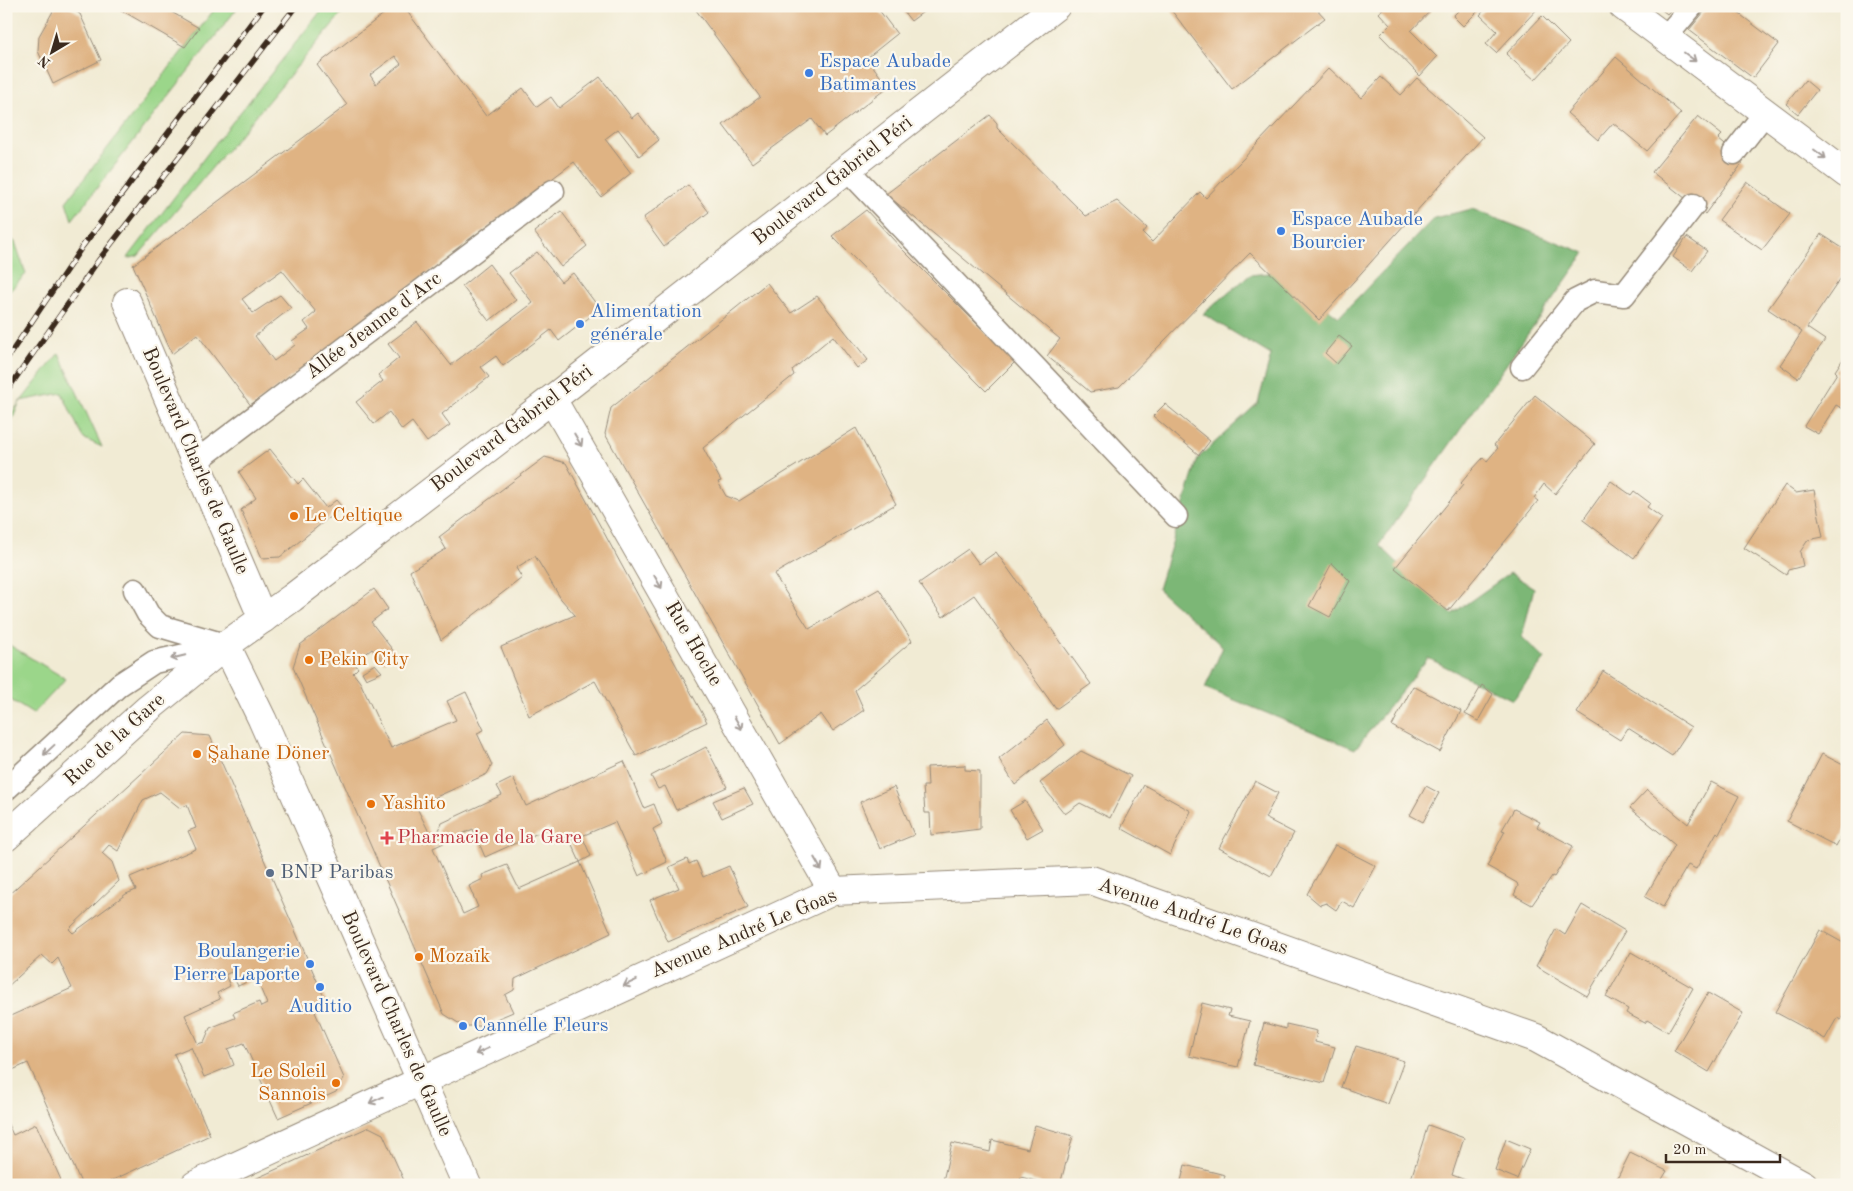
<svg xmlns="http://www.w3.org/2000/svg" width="1853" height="1191" font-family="'Old Standard TT',serif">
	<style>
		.green { fill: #9bd68a; stroke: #6b8054 }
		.forest { fill: #7cb776; stroke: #5c704a }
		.building { fill: #dfb383; fill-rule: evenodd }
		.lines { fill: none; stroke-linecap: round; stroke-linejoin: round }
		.service-casing { stroke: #968a79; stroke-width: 25 }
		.minor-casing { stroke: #968a79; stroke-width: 30 }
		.secondary-casing { stroke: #968a79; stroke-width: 30 }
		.service { stroke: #fff; stroke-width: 22 }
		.minor { stroke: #fff; stroke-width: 28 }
		.secondary { stroke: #fff; stroke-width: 28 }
		.rail-casing { stroke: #3b2a1e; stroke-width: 5.5 }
		.rail { stroke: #fbf7ec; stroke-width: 4; stroke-dasharray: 11; stroke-linecap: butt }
		.oneway { stroke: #a79f9a }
		.shop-dot { fill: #3f7fe0; stroke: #fbf7ec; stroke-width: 2 }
		.food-dot { fill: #e8710a; stroke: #fbf7ec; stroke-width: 2 }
		.health-dot { fill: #e0444e; stroke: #fbf7ec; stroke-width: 2 }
		.service-dot { fill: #5c6f8a; stroke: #fbf7ec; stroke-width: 2 }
		.labels { text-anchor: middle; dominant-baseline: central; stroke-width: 4.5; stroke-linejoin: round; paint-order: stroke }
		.shop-label { font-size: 20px; fill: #366cbe; stroke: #fbf7ec; text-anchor: start }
		.street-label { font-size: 20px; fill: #3b2a1e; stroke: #fbf7ec }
		.food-label { font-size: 20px; fill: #c56008; stroke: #fbf7ec; text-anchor: start }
		.health-label { font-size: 20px; fill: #be3a42; stroke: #fbf7ec; text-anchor: start }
		.service-label { font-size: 20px; fill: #4e5e75; stroke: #fbf7ec; text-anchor: start }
	</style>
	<rect width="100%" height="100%" fill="#fbf7ec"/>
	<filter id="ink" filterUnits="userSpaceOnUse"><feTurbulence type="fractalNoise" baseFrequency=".02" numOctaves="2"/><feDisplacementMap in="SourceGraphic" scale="10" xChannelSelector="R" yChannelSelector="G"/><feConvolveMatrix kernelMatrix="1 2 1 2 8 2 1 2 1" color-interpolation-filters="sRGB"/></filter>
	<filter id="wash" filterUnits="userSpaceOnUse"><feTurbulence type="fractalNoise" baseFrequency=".0096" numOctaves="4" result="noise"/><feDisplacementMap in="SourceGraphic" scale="20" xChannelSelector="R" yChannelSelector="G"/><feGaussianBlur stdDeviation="1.12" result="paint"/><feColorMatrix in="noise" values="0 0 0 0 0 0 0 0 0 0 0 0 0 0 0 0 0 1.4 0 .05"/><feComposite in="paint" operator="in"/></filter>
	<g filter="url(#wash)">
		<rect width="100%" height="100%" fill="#f1ebd4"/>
		<!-- green -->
		<path class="green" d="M 217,6 L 239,6 L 72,220 L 66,202 Z
			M 325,6 L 348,6 L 138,256 L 127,259 L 211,149 Z
			M 6,234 L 15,242 L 26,274 L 6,295 Z
			M 59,353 L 102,447 L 83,438 L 62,393 L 20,401 L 6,435 L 6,420 Z
			M 6,643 L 66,679 L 33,714 L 6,697 Z"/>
		<!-- forest -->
		<path class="forest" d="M 1472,209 L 1585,253 L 1379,545 L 1452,614 L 1510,573 L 1534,588 L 1522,637 L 1545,659 L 1513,700 L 1428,658 L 1355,749 L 1205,688 L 1223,647 L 1158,589 L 1198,458 L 1258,403 L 1271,355 L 1203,314 L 1250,275 L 1278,272 L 1339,317 L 1434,218 Z"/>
		<g id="blocks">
			<!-- building -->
			<path class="building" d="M 56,6 L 67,6 L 80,14 L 101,60 L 53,84 L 38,51 L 39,36 Z
				M 114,6 L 161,6 L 199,28 L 185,47 Z
				M 394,6 L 403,6 L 486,116 L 523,88 L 537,107 L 551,97 L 559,108 L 600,77 L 632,118 L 638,113 L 659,140 L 639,156 L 618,129 L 605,139 L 631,173 L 601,197 L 574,162 L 252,407 L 197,334 L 172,354 L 133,265 L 347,105 L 317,65 ZM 395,56 L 401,64 L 376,84 L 370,75 ZM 282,270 L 316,312 L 304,322 L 309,329 L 292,341 L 295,345 L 274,361 L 255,336 L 291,308 L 280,295 L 253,313 L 242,299 Z
				M 693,6 L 827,6 L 830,9 L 830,6 L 876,6 L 897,34 L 867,58 L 888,87 L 825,136 L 812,119 L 752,163 L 723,125 L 760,97 Z
				M 899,6 L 931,6 L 911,21 Z
				M 1168,6 L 1314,6 L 1325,18 L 1232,89 Z
				M 1385,6 L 1429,6 L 1432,9 L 1411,31 L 1437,57 L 1420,76 L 1380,35 L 1390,25 L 1379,13 Z
				M 1463,6 L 1483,6 L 1463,26 L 1453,16 Z
				M 1488,6 L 1540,6 L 1496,53 L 1486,44 L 1497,31 L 1480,15 Z
				M 1657,6 L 1674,6 L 1667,14 Z
				M 1709,6 L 1729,6 L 1779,44 L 1753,78 L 1689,30 Z
				M 1542,16 L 1569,43 L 1535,80 L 1506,54 Z
				M 1616,57 L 1681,113 L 1647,151 L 1613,123 L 1598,140 L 1567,113 Z
				M 1329,68 L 1361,98 L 1381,77 L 1401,95 L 1417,78 L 1483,137 L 1319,320 L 1250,253 L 1119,387 L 1090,392 L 1047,356 L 1060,339 L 886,194 L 990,115 L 997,123 L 997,128 L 1086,216 L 1117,201 L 1147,228 L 1143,233 L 1152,242 L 1200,192 L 1206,198 Z
				M 1805,80 L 1817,90 L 1798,114 L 1786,104 Z
				M 1698,116 L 1722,135 L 1718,139 L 1744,161 L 1705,214 L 1652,172 Z
				M 1747,182 L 1790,214 L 1762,250 L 1719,220 Z
				M 688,185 L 709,212 L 664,247 L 643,218 Z
				M 866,210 L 902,249 L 901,248 L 1015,362 L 986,391 L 832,236 Z
				M 561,211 L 587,246 L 561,267 L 534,232 Z
				M 1821,234 L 1847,251 L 1847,269 L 1807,328 L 1825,340 L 1798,378 L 1780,365 L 1802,332 L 1768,309 Z
				M 1687,237 L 1707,251 L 1692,271 L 1673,257 Z
				M 537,252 L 561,282 L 573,273 L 600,309 L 559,341 L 551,330 L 503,366 L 496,356 L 481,367 L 489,377 L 442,414 L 450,425 L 427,442 L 412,422 L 402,430 L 389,412 L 374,424 L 356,402 L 383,381 L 378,375 L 399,358 L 388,344 L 417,322 L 451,365 L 533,303 L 509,273 Z
				M 489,264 L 516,300 L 489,321 L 462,286 Z
				M 767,283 L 791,313 L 817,296 L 868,360 L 857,368 L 833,336 L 792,370 L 794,375 L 703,448 L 721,481 L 718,482 L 726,496 L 739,501 L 856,428 L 896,504 L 774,574 L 809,629 L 879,589 L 912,641 L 855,690 L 864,710 L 833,731 L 821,714 L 780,744 L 605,434 L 611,408 Z
				M 1339,336 L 1352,346 L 1337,364 L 1325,353 Z
				M 1847,353 L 1847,411 L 1836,405 L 1818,434 L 1804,426 L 1837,373 L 1835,371 Z
				M 1535,395 L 1595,444 L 1555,494 L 1544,484 L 1534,498 L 1538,501 L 1448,611 L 1395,568 L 1463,485 L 1461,483 L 1472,470 L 1483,458 L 1487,461 L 1498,448 L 1494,445 Z
				M 1165,404 L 1210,441 L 1199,455 L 1153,416 Z
				M 270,449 L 298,484 L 303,479 L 326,508 L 336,500 L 342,507 L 280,557 L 262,558 L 241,510 L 256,498 L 239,472 Z
				M 545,457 L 566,463 L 707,722 L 636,756 L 595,681 L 529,716 L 501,647 L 575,615 L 561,599 L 535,556 L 516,568 L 522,578 L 441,640 L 410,571 L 446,549 L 439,537 Z
				M 1611,481 L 1631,495 L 1634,491 L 1650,503 L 1647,507 L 1662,518 L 1634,558 L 1583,520 Z
				M 1785,485 L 1796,493 L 1814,490 L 1823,537 L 1808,540 L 1800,552 L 1803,566 L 1788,570 L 1786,575 L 1744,548 Z
				M 968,549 L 979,564 L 996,552 L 1091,684 L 1056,709 L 974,595 L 943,617 L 919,583 Z
				M 1332,563 L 1350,581 L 1330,617 L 1309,606 Z
				M 374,589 L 388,609 L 371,622 L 395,653 L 384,662 L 372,649 L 354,663 L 358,668 L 353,673 L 360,682 L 391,748 L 456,720 L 447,701 L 466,692 L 484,730 L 477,733 L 492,765 L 487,774 L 416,806 L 431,836 L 438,833 L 442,823 L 502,795 L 497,786 L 513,778 L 526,806 L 624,761 L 644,808 L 654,804 L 662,824 L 653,829 L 667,862 L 639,876 L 615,822 L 582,836 L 591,856 L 580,862 L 568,836 L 556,842 L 549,828 L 485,857 L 473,829 L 433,848 L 463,914 L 478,907 L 469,886 L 483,879 L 482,875 L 507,865 L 519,889 L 580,862 L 611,933 L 515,979 L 514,990 L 505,995 L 513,1012 L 480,1026 L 463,1026 L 444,1014 L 293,667 L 300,645 Z
				M 375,664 L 382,672 L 366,679 L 362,672 Z
				M 1603,671 L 1691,727 L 1672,756 L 1628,728 L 1620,740 L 1577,713 Z
				M 1482,685 L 1493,694 L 1478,721 L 1465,714 Z
				M 1413,686 L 1461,711 L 1440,752 L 1392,726 Z
				M 1047,720 L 1065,745 L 1015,785 L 999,759 Z
				M 185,734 L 210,736 L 328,1006 L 315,1012 L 344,1078 L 336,1092 L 278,1118 L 244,1043 L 228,1049 L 234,1065 L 204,1077 L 191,1047 L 174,1054 L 210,1135 L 102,1185 L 82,1185 L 28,1063 L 8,1072 L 6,1068 L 6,1018 L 72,988 L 58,958 L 52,964 L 42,955 L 6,988 L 6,897 ZM 160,792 L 180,808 L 187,805 L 196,828 L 188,831 L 196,849 L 130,877 L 136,890 L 126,894 L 73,933 L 69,929 L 119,881 L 112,862 L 102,853 L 109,845 L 118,851 L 143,800 ZM 231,972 L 238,986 L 256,978 L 267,1004 L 261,1007 L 259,1002 L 233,1013 L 235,1018 L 210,1028 L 204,1042 L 198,1044 L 185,1015 L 220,999 L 217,993 L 230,986 L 225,975 Z
				M 706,747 L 727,787 L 676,810 L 665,786 L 658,789 L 651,776 Z
				M 1081,751 L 1131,776 L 1110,818 L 1080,803 L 1065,814 L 1040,783 Z
				M 1822,754 L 1847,767 L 1847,825 L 1836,846 L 1787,821 Z
				M 965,765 L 965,770 L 980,771 L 980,829 L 931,835 L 930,813 L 925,813 L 923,786 L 928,786 L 927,767 Z
				M 1255,781 L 1278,793 L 1265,818 L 1294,833 L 1271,876 L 1219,848 Z
				M 1711,782 L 1739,796 L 1719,834 L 1717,832 L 1696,869 L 1688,865 L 1663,907 L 1645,897 L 1675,845 L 1630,808 L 1647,790 L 1688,824 Z
				M 1144,785 L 1191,811 L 1170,855 L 1121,828 Z
				M 1426,786 L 1439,793 L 1423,822 L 1410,815 Z
				M 894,787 L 914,835 L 880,849 L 860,802 Z
				M 744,788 L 753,804 L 722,818 L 713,801 Z
				M 1025,801 L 1043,829 L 1027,838 L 1010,810 Z
				M 1514,809 L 1540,822 L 1537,827 L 1573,846 L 1554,877 L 1552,876 L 1532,905 L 1514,895 L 1518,886 L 1517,883 L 1487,866 L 1505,831 L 1502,830 Z
				M 1335,845 L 1376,866 L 1354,908 L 1342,901 L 1336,910 L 1326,903 L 1320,905 L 1307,894 Z
				M 687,859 L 689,864 L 696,861 L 703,877 L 729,866 L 748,907 L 668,942 L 650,900 L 679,888 L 669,867 Z
				M 1582,905 L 1625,931 L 1587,996 L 1536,966 L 1556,929 L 1565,935 Z
				M 1820,930 L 1847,945 L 1847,1008 L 1841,1020 L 1837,1018 L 1825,1039 L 1775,1012 Z
				M 1631,952 L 1693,988 L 1668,1032 L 1647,1020 L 1645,1023 L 1626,1013 L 1628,1009 L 1606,997 Z
				M 1708,993 L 1743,1013 L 1709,1072 L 1674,1051 Z
				M 1202,1003 L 1230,1010 L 1228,1016 L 1250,1021 L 1238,1067 L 1189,1056 Z
				M 1264,1023 L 1286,1029 L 1286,1024 L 1317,1031 L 1315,1042 L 1335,1047 L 1324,1083 L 1253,1065 Z
				M 1356,1046 L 1404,1061 L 1388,1104 L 1341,1087 Z
				M 6,1120 L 13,1135 L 36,1124 L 61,1180 L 52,1185 L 6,1185 Z
				M 1035,1125 L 1073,1136 L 1060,1185 L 1050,1185 L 1021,1177 L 1019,1185 L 942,1185 L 952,1143 L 990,1152 L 992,1140 L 1028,1149 Z
				M 1428,1125 L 1464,1138 L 1452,1175 L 1471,1182 L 1470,1185 L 1409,1185 Z
				M 369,1127 L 383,1134 L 406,1185 L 257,1185 L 255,1179 Z
				M 1506,1139 L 1530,1149 L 1517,1179 L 1495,1170 Z
				M 1630,1153 L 1667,1171 L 1661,1181 L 1668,1185 L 1614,1185 Z
				M 1185,1165 L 1225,1175 L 1223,1185 L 1180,1185 Z"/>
		</g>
	</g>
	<g filter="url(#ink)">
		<use href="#blocks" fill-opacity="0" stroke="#968a79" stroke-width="1"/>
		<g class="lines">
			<!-- service casing -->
			<g class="service-casing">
				<path id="service" d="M 1665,38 L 1692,6
					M 1734,153 L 1765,113
					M 848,170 L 1176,516
					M 1522,367 L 1575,301 L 1595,291 L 1624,295 L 1694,205
					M 195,462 L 553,191
					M 135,590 L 148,614 L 160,626 L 225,645
					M 6,789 L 119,685 L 154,662 L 225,646"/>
			</g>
			<!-- minor casing -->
			<g class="minor-casing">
				<path id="minor" d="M 1623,6 L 1847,174
					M 127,302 L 263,619
					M 552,399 L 833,891
					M 195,1185 L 833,891 L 1091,880 L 1536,1038 L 1804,1185"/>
			</g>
			<!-- secondary casing -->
			<g class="secondary-casing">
				<path id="secondary" d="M 226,645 L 262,719 L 467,1185
					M 6,837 L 149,708 L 226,645 L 292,598 L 552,399 L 1056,6"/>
			</g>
			<!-- service -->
			<use href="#service" class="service"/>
			<!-- minor -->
			<use href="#minor" class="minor"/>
			<!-- secondary -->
			<use href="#secondary" class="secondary"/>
			<!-- rail casing -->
			<g class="rail-casing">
				<path id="rail" d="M 6,360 L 82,247 L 264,6
					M 6,392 L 98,261 L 296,6"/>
			</g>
			<!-- rail -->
			<use href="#rail" class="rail"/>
		</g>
		<!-- one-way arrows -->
		<defs><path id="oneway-shaft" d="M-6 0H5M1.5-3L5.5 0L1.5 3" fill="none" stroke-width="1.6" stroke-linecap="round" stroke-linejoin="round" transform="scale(1.25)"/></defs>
		<g class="oneway">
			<use href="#oneway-shaft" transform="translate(1690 57) rotate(37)"/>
			<use href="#oneway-shaft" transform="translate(1820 154) rotate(37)"/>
			<use href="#oneway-shaft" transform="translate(578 440) rotate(60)"/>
			<use href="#oneway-shaft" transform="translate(658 582) rotate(60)"/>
			<use href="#oneway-shaft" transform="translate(178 657) rotate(167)"/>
			<use href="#oneway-shaft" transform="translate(738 723) rotate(60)"/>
			<use href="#oneway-shaft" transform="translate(49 750) rotate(137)"/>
			<use href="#oneway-shaft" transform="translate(818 864) rotate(60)"/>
			<use href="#oneway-shaft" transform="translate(630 983) rotate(155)"/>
			<use href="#oneway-shaft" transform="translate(482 1051) rotate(155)"/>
			<use href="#oneway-shaft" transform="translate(376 1100) rotate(155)"/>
		</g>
	</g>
	<!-- markers -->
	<g class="shop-dot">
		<circle cx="809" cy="73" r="5"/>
		<circle cx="1281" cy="231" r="5"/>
		<circle cx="580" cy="324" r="5"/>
		<circle cx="310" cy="964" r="5"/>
		<circle cx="320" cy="987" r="5"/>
		<circle cx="463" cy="1026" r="5"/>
	</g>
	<g class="food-dot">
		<circle cx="294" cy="516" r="5"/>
		<circle cx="309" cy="660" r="5"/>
		<circle cx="197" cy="754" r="5"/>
		<circle cx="371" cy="804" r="5"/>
		<circle cx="419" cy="957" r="5"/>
		<circle cx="336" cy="1083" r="5"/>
	</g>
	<path class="health-dot" d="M384.5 830.5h5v5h5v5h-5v5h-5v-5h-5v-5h5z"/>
	<circle class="service-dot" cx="270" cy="873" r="5"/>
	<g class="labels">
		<!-- shop labels -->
		<g class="shop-label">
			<text x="819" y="62">Espace Aubade<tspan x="819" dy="23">Batimantes</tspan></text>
			<text x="1291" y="220">Espace Aubade<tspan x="1291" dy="23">Bourcier</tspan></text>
			<text x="590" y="312">Alimentation<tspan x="590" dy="23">générale</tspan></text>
			<text x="300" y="952" text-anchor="end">Boulangerie<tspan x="300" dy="23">Pierre Laporte</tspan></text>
			<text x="320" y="1007" text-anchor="middle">Auditio</text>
			<text x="473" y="1026">Cannelle Fleurs</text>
		</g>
		<!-- street labels -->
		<g class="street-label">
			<text transform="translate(833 181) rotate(-38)">Boulevard Gabriel Péri</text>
			<text transform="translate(374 326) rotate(-37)">Allée Jeanne d'Arc</text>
			<text transform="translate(512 429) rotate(-37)">Boulevard Gabriel Péri</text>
			<text transform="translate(195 461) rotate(67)">Boulevard Charles de Gaulle</text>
			<text transform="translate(693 644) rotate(60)">Rue Hoche</text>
			<text transform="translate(115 740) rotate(-42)">Rue de la Gare</text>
			<text transform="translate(1193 917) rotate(19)">Avenue André Le Goas</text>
			<text transform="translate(744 934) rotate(-23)">Avenue André Le Goas</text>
			<text transform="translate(396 1024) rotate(66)">Boulevard Charles de Gaulle</text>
		</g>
		<!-- food labels -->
		<g class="food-label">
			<text x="304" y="516">Le Celtique</text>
			<text x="319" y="660">Pekin City</text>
			<text x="207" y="754">Şahane Döner</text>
			<text x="381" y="804">Yashito</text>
			<text x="429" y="957">Mozaïk</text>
			<text x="326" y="1072" text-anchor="end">Le Soleil<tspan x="326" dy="23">Sannois</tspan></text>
		</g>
		<!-- health labels -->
		<g class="health-label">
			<text x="397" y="838">Pharmacie de la Gare</text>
		</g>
		<!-- service labels -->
		<g class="service-label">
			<text x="280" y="873">BNP Paribas</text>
		</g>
	</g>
	<!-- margin -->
	<rect width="1853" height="1191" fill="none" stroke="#fbf7ec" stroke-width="25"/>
	<!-- north arrow -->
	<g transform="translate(52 52) rotate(218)" stroke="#fbf7ec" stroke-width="4" paint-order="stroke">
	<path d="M0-4L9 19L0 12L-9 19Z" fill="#3b2a1e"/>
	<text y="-8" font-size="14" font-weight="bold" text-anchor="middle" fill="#3b2a1e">N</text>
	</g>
	<!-- scale -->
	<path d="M1666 1154v8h114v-8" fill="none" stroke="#3b2a1e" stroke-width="2.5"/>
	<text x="1673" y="1154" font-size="15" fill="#3b2a1e" stroke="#fbf7ec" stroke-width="4" paint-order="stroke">20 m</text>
</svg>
